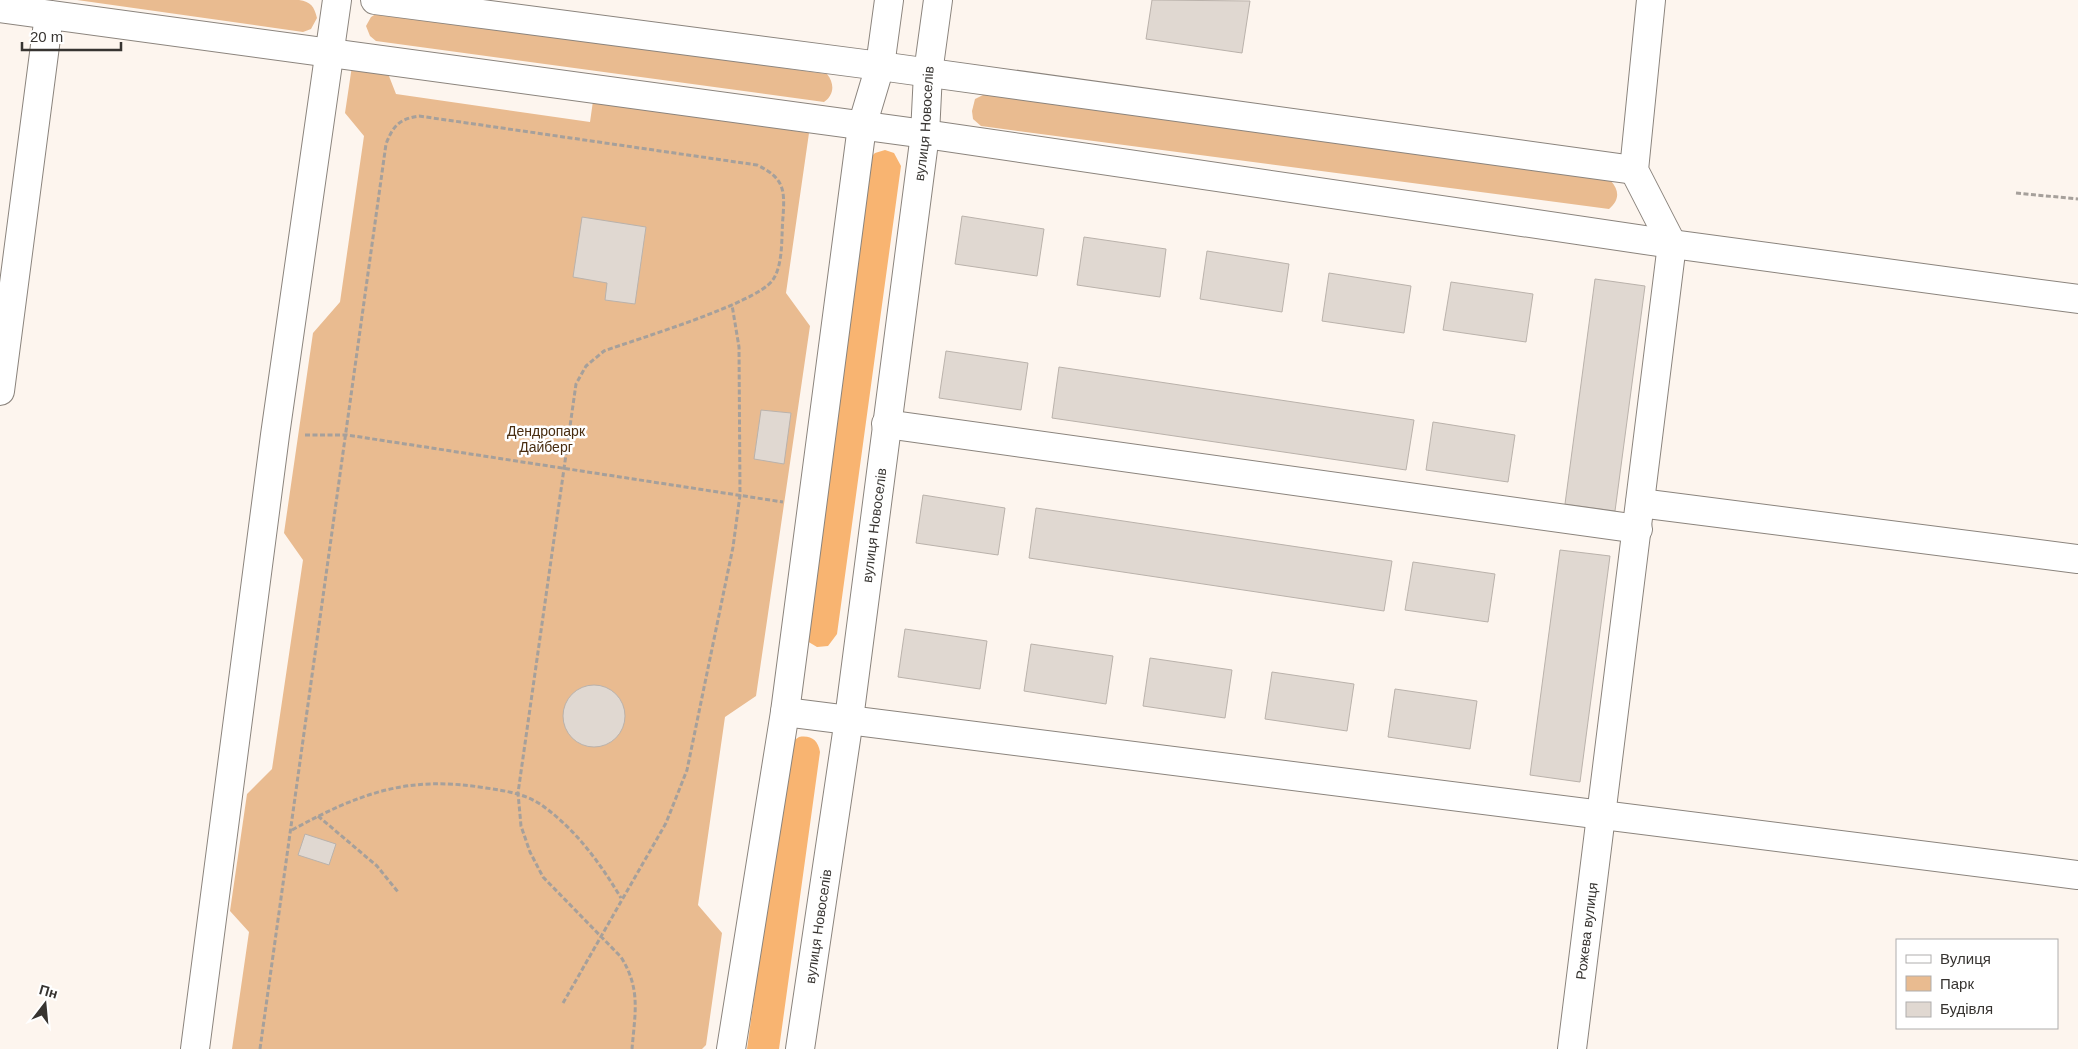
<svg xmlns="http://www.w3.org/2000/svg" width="2078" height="1049" font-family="Helvetica,sans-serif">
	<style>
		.green { fill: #e9bb90 }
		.forest { fill: #f8b471 }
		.building { fill: #e0d8d1; stroke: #bab2ab }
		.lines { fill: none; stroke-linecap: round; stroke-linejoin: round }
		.minor-casing { stroke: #8b847d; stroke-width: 30 }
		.path { stroke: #a6a09b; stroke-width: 3; stroke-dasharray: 5 2.5; stroke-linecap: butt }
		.minor { stroke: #fff; stroke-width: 28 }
		.labels { text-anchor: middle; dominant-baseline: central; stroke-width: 5; stroke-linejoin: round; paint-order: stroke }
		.street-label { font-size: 14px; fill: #373431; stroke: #fff }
		.park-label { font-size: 14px; fill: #492e11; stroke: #fff }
	</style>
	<rect width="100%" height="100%" fill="#fdf5ee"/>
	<!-- green -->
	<path class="green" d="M 77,0 L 299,0 C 311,2 314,6 317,18 L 311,29 L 303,32 Z
		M 379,12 L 827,74 C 835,84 834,95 824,102 L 376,41 L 370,36 L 366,26 L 371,17 Z
		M 352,66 L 387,71 L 396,94 L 590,122 L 593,101 L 809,133 L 786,293 L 810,326 L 756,696 L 725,717 L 698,905 L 722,933 L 706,1045 L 702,1049 L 232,1049 L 249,932 L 230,911 L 247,794 L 272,769 L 303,560 L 284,533 L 313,333 L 340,302 L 364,136 L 345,113 Z
		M 985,94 L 1611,181 C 1620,191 1619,201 1609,209 L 981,126 L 973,119 L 972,111 L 975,99 Z"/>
	<!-- forest -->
	<path class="forest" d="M 885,150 L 894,153 L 901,166 L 837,634 L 828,646 L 817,647 L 807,641 L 871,157 L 875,153 Z
		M 799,737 C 811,735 818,740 820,752 L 779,1049 L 747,1049 L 788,748 L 790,743 Z"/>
	<!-- building -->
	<path class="building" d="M 1152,0 L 1250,1 L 1242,53 L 1146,39 Z
		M 962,216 L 1044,229 L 1037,276 L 955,264 Z
		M 582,217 L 646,227 L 635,304 L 605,300 L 607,283 L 573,277 Z
		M 1084,237 L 1166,249 L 1160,297 L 1077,285 Z
		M 1207,251 L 1289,264 L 1282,312 L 1200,299 Z
		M 1329,273 L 1411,286 L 1404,333 L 1322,321 Z
		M 1595,279 L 1645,286 L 1615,511 L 1565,504 Z
		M 1451,282 L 1533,294 L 1526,342 L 1443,330 Z
		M 946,351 L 1028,363 L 1021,410 L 939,398 Z
		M 1059,367 L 1414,420 L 1406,470 L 1052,418 Z
		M 761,410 L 791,413 L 784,464 L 754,459 Z
		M 1433,422 L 1515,435 L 1508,482 L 1426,470 Z
		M 923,495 L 1005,508 L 998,555 L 916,543 Z
		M 1036,508 L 1392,561 L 1384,611 L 1029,558 Z
		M 1560,550 L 1610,556 L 1580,782 L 1530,775 Z
		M 1413,562 L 1495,574 L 1488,622 L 1405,610 Z
		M 905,629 L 987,641 L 980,689 L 898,677 Z
		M 1031,644 L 1113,656 L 1106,704 L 1024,691 Z
		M 1150,658 L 1232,670 L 1225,718 L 1143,706 Z
		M 1272,672 L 1354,684 L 1347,731 L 1265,719 Z
		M563 716a31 31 0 1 1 62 0a31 31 0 1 1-62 0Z
		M 1395,689 L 1477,701 L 1470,749 L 1388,737 Z
		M 305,834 L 336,844 L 329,865 L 298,855 Z"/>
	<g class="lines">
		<!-- minor casing -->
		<g class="minor-casing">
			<g id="minor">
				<path d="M 375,0 L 880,66 L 1634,170"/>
				<path d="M 0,8 L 925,134 L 1672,244 L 2078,299"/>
				<path d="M 0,391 L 49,15"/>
				<path d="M 886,424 L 1638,529"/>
				<path d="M 1640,503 L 2078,559"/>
				<path d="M 785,712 L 2078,875"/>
				<path d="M 195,1049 L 275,435 L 337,0"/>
				<path d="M 731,1049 L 785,712 L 862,126 L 880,66 L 889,0"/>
				<path id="s1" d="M 800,1049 L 849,719 L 925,134 L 928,73 L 938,0"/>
				<path id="s2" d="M 1572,1049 L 1672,244 L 1634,170 L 1651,0"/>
			</g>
		</g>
		<!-- path -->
		<path class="path" d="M 2016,193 L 2078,199
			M 305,435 L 347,435 L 783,502
			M 318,816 L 377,866 L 398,892
			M 292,830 C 360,793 408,775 486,788 C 507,791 526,794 543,806 C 577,831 600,863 621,898
			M 563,1003 L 666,823 L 687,770 L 733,547 L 740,495 L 739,347 L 732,305
			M 260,1049 L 386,144 C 393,126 399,119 419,116 L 757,165 C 784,178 785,189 783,217 C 781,236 784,265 772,281 C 754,304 637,339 604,351 L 586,366 L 576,384 L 518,793 L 521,826 L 530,852 L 543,877 L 621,957 C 641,989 635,1013 632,1049"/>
		<!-- minor -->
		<use href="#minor" class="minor"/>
	</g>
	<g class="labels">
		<!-- street labels -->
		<g class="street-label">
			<text stroke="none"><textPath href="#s1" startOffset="934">вулиця Новоселів</textPath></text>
			<text stroke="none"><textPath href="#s1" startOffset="529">вулиця Новоселів</textPath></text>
			<text stroke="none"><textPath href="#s1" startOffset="124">вулиця Новоселів</textPath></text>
			<text stroke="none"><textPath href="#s2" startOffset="119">Рожева вулиця</textPath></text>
		</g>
		<!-- park labels -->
		<g class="park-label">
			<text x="546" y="431">Дендропарк<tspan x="546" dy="16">Дайберг</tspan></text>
		</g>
	</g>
	<!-- legend -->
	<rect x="1896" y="939" width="162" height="90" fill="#ffffff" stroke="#afaead"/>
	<rect x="1906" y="955" width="25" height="8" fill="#ffffff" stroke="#afaead"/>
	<text x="1940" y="964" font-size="15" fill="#373431">Вулиця</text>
	<rect x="1906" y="976" width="25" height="15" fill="#e9bb90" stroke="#afaead"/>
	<text x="1940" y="989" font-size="15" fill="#373431">Парк</text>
	<rect x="1906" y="1002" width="25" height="15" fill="#e0d8d1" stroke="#afaead"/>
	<text x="1940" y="1014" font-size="15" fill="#373431">Будівля</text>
	<!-- north arrow -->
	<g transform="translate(45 1004) rotate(16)" stroke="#ffffff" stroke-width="4" paint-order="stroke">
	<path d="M0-4L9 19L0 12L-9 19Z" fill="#373431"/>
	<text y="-8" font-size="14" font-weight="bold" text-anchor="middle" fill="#373431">Пн</text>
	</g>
	<!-- scale -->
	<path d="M22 42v8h99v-8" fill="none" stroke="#373431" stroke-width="2.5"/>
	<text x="30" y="42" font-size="15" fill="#373431" stroke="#ffffff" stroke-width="4" paint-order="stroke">20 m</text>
</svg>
